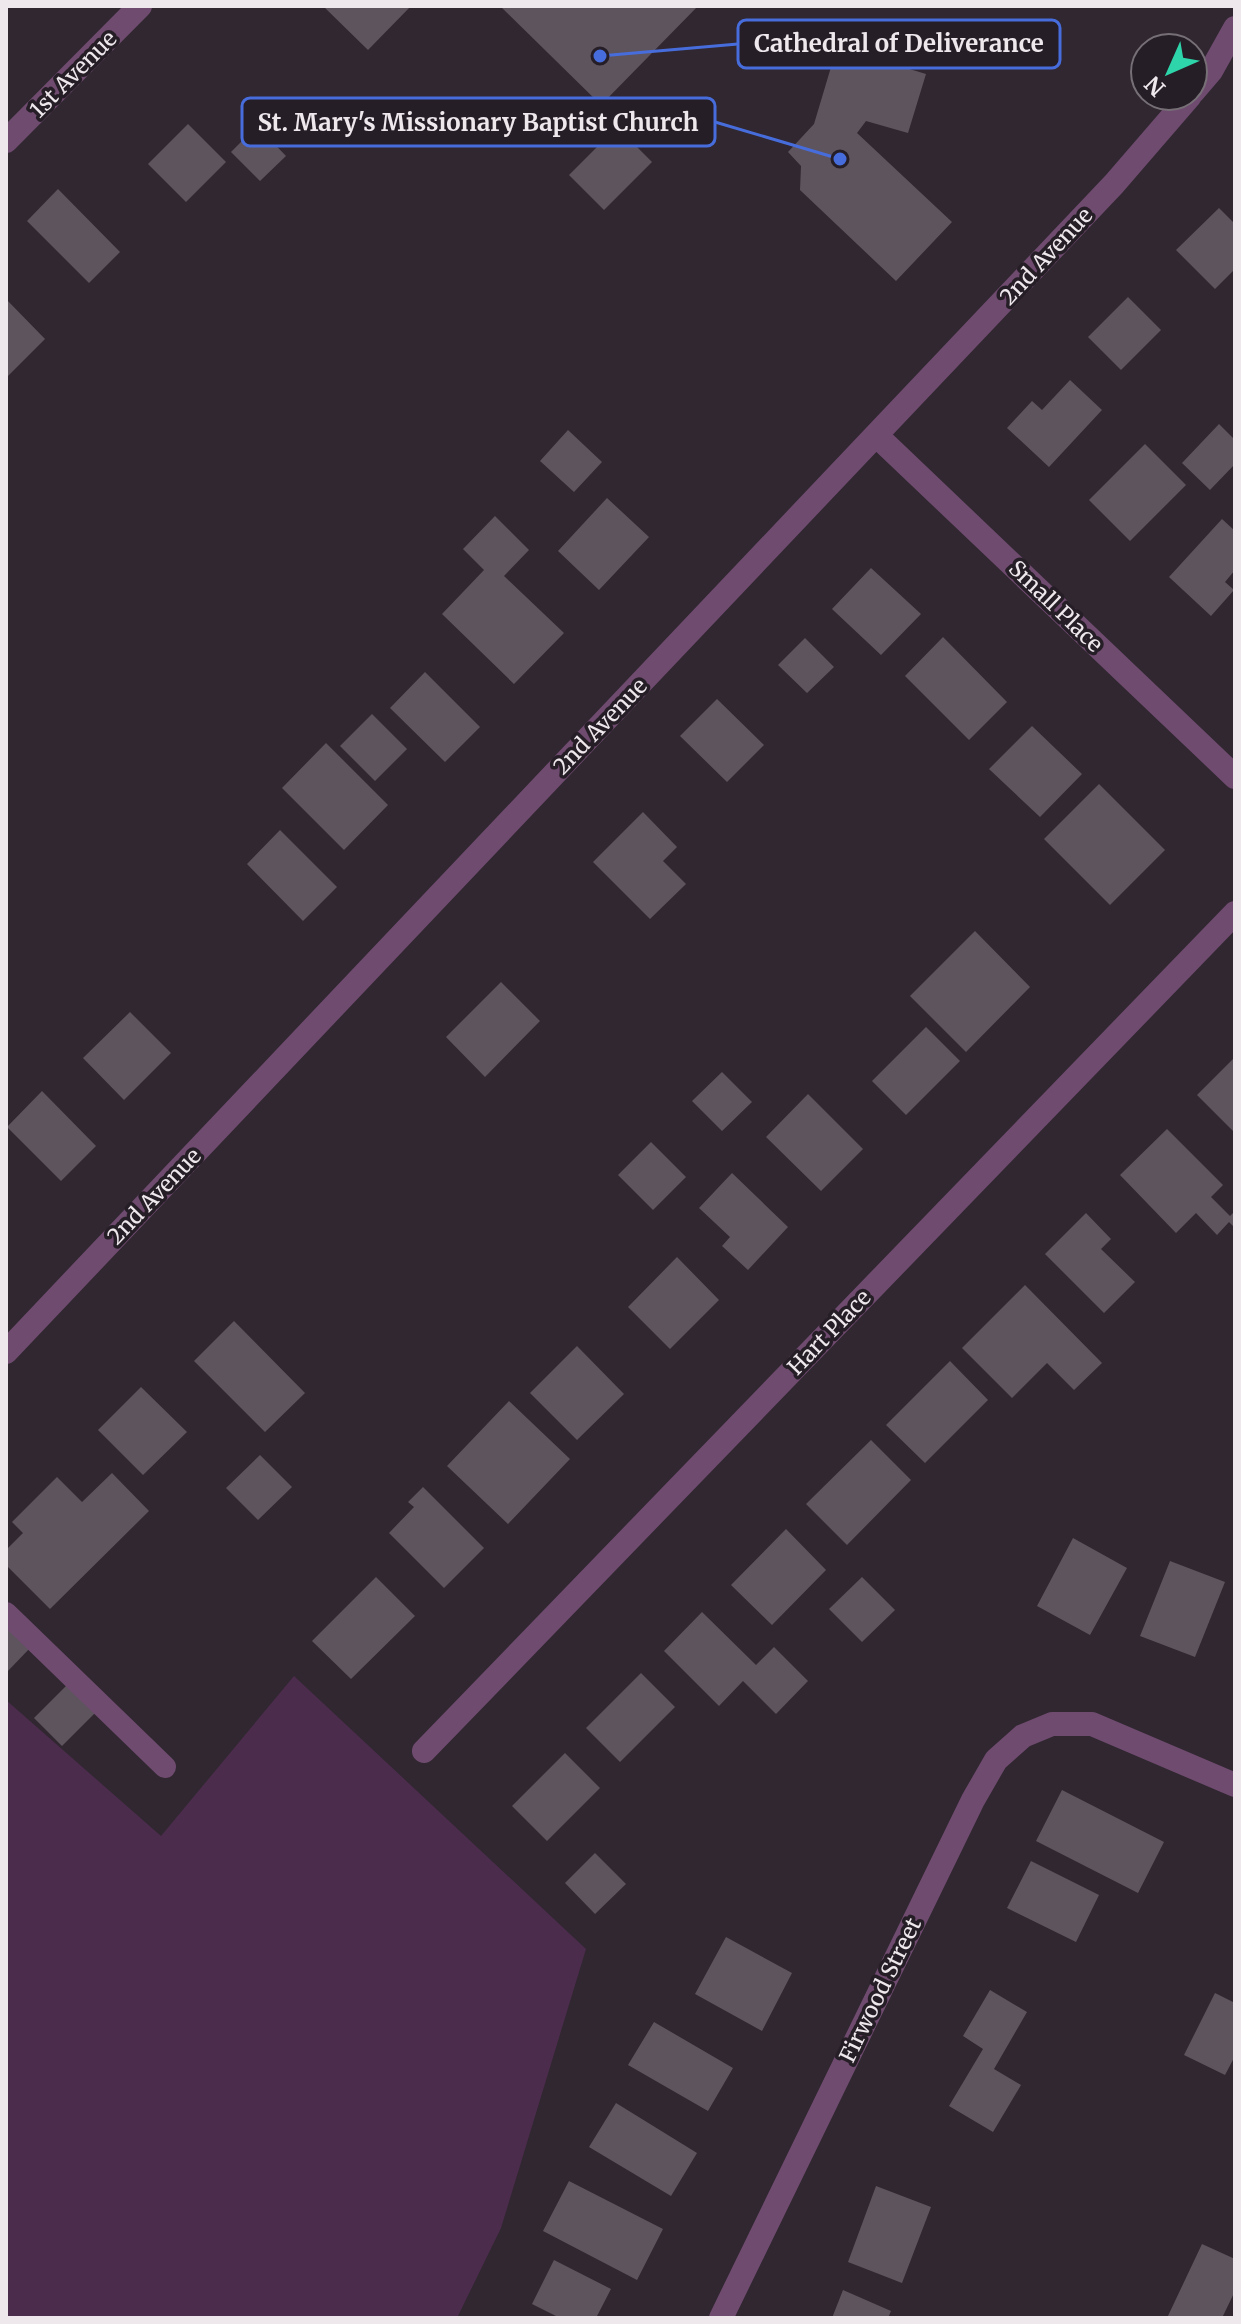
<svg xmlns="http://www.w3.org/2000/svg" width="1241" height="2324" font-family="Merriweather,serif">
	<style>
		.green { fill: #4c2c4d }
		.building { fill: #5e545e }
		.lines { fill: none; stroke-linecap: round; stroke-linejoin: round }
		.lane { stroke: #704b70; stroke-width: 22 }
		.street { stroke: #704b70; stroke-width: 24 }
		.labels { text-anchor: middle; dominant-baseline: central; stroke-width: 7; stroke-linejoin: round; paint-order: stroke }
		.street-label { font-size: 22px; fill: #eee8ed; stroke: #261e26 }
		.leader { fill: none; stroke: #476ddc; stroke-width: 3 }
		.callout-dot { fill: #476ddc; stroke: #261e26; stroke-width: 3 }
		.callout { fill: #261e26; stroke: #476ddc; stroke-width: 3 }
		.callout-label { font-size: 24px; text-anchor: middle; font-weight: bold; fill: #eee8ed }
	</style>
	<rect width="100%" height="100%" fill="#302730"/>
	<!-- green -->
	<path class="green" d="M 294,1676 L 586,1949 L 501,2228 L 457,2318 L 6,2318 L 6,1700 L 161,1836 Z"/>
	<!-- building -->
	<path class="building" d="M 323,6 L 411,6 L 368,50 Z
		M 500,6 L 698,6 L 601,105 Z
		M 837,47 L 926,74 L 908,133 L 866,121 L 857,133 L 952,222 L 896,281 L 800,190 L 801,166 L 788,152 L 814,124 Z
		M 188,124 L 226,162 L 186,202 L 148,164 Z
		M 257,126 L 286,156 L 260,181 L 231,152 Z
		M 617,127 L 652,162 L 604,210 L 569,175 Z
		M 58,189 L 120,252 L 89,283 L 27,221 Z
		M 1219,208 L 1235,224 L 1235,269 L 1215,289 L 1176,250 Z
		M 1128,297 L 1161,330 L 1121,370 L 1088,337 Z
		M 6,299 L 45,339 L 6,378 Z
		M 1070,380 L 1102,410 L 1049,467 L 1007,428 L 1032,401 L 1042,410 Z
		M 1219,424 L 1235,440 L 1235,464 L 1210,490 L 1182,463 Z
		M 568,430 L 602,462 L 574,492 L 540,461 Z
		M 1145,444 L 1186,485 L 1130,541 L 1089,500 Z
		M 607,498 L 649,537 L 599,590 L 558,551 Z
		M 495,516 L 529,550 L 504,576 L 564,633 L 514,684 L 442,614 L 484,570 L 463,549 Z
		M 1222,519 L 1235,531 L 1235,570 L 1225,582 L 1234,590 L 1211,616 L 1169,577 Z
		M 871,568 L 921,614 L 881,655 L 832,609 Z
		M 943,637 L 1007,702 L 969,740 L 905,676 Z
		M 805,638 L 834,667 L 807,693 L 778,665 Z
		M 425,672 L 480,727 L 445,762 L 390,708 Z
		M 717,699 L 764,745 L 727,782 L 680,736 Z
		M 372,714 L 407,749 L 375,781 L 340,746 Z
		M 1032,726 L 1082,774 L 1040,817 L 989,769 Z
		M 326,743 L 388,805 L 344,850 L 282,788 Z
		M 1099,784 L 1165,850 L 1110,905 L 1044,839 Z
		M 643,812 L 677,847 L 663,861 L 686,884 L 650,919 L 593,862 Z
		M 280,830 L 337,887 L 303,921 L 247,864 Z
		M 975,931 L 1030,987 L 966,1052 L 910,996 Z
		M 501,982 L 540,1021 L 485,1077 L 446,1037 Z
		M 130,1012 L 171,1053 L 124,1100 L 83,1058 Z
		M 926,1027 L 960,1061 L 906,1115 L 872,1081 Z
		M 1235,1057 L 1235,1133 L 1197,1095 Z
		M 722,1072 L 752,1102 L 722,1131 L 692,1101 Z
		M 42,1091 L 96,1146 L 61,1181 L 7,1127 Z
		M 808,1094 L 863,1149 L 821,1191 L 766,1137 Z
		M 1167,1129 L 1223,1185 L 1211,1197 L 1230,1216 L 1235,1211 L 1235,1228 L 1229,1222 L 1217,1235 L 1196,1213 L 1176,1233 L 1120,1175 Z
		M 651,1142 L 686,1177 L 653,1210 L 618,1175 Z
		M 732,1173 L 788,1227 L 748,1270 L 722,1246 L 730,1237 L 699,1208 Z
		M 1086,1213 L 1111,1239 L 1101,1249 L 1135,1282 L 1104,1313 L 1045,1254 Z
		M 677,1257 L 719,1300 L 670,1349 L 628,1307 Z
		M 1025,1285 L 1102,1363 L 1074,1390 L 1047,1363 L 1012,1398 L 962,1348 Z
		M 234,1321 L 305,1393 L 265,1432 L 194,1361 Z
		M 577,1346 L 624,1394 L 577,1440 L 530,1393 Z
		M 950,1361 L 988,1400 L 925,1463 L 886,1425 Z
		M 141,1387 L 187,1432 L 143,1475 L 98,1430 Z
		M 509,1401 L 570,1459 L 508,1524 L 447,1466 Z
		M 871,1440 L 911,1480 L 847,1545 L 806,1504 Z
		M 260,1455 L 292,1487 L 258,1520 L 226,1488 Z
		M 112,1473 L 149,1511 L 50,1609 L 6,1565 L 6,1550 L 23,1533 L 12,1522 L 57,1477 L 82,1502 Z
		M 423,1487 L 484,1548 L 444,1588 L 389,1533 L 414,1507 L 408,1502 Z
		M 786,1529 L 826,1570 L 772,1625 L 731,1585 Z
		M 1073,1538 L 1127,1568 L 1090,1635 L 1037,1606 Z
		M 1170,1561 L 1225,1582 L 1195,1657 L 1140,1636 Z
		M 376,1577 L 415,1616 L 351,1679 L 312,1641 Z
		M 862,1577 L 895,1610 L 862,1642 L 829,1609 Z
		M 702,1612 L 756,1665 L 774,1647 L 808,1681 L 776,1714 L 743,1681 L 719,1706 L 664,1651 Z
		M 6,1622 L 31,1647 L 6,1673 Z
		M 641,1673 L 675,1707 L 620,1762 L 586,1728 Z
		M 69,1683 L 97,1711 L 62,1746 L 34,1718 Z
		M 565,1753 L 600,1788 L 547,1841 L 512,1806 Z
		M 1062,1790 L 1164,1842 L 1138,1893 L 1036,1841 Z
		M 595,1853 L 626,1884 L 595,1914 L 565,1883 Z
		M 1031,1861 L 1099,1895 L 1076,1942 L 1007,1908 Z
		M 726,1937 L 792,1973 L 762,2031 L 695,1994 Z
		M 990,1990 L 1027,2012 L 994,2069 L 1021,2085 L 993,2132 L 949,2106 L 983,2049 L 963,2036 Z
		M 1215,1993 L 1235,2003 L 1235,2056 L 1225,2075 L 1184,2055 Z
		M 654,2022 L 733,2068 L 708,2111 L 628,2065 Z
		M 616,2103 L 697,2153 L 671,2196 L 589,2147 Z
		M 569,2181 L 663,2229 L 637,2280 L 543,2231 Z
		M 876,2186 L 931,2207 L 902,2283 L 848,2262 Z
		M 1202,2244 L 1235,2259 L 1235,2291 L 1222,2318 L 1167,2318 Z
		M 554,2260 L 611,2289 L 596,2318 L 560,2318 L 532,2304 Z
		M 843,2290 L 891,2311 L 888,2318 L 832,2318 Z"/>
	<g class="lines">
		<!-- lane -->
		<path class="lane" d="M 6,1613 L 165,1767"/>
		<!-- street -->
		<path class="street" d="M 1193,92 L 1211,71 L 1235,28
			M 6,141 L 140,6
			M 876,435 L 1235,777
			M 6,1352 L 1114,184 L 1190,96
			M 424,1751 L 1235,913
			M 721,2318 L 973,1800 L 996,1760 L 1023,1736 L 1052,1724 L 1092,1724 L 1235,1785"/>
	</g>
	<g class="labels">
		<!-- street labels -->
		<g class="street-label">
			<text transform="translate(73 74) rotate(-45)">1st Avenue</text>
			<text transform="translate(1046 256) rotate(-47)">2nd Avenue</text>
			<text transform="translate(1056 606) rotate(44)">Small Place</text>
			<text transform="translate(600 726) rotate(-46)">2nd Avenue</text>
			<text transform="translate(154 1196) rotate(-46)">2nd Avenue</text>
			<text transform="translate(829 1332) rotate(-46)">Hart Place</text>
			<text transform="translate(880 1990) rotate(-64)">Firwood Street</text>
		</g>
	</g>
	<!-- callouts -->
	<path class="leader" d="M600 56L738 44M840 159L715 122"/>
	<g class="callout-dot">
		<circle cx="600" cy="56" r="8"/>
		<circle cx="840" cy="159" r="8"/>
	</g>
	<g class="callout">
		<rect x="738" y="20" width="322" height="48" rx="8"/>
		<rect x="242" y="98" width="473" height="48" rx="8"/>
	</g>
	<g class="callout-label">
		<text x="899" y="52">Cathedral of Deliverance</text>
		<text x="478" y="131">St. Mary's Missionary Baptist Church</text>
	</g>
	<!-- border -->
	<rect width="1241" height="2324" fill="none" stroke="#eee8ed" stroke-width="16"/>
	<!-- north arrow -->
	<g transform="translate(1169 72) rotate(225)"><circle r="38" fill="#261e26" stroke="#766f76" stroke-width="2"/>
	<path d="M0-6L14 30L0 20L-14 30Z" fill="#2ed4aa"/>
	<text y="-12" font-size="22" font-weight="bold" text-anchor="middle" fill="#eee8ed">N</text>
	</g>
</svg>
